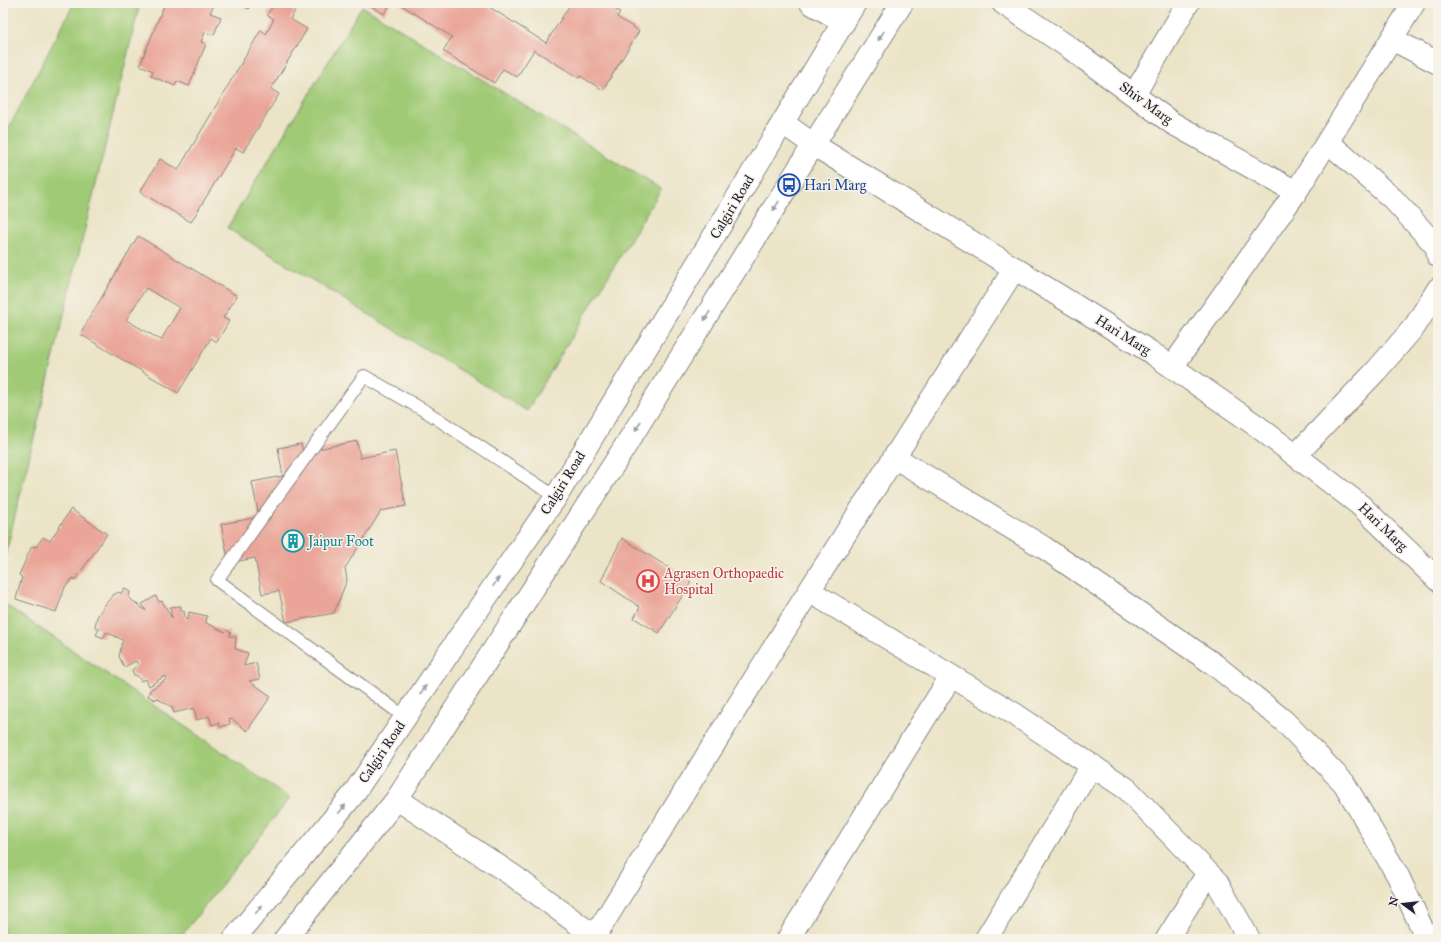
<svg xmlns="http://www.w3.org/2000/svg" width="1441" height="942" font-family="'IM FELL Great Primer',serif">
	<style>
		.green { fill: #a0ca76; stroke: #617658 }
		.building { fill: #eaa598; fill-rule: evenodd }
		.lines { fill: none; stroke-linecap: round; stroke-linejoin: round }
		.lane-casing { stroke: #868381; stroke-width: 14 }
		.street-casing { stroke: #868381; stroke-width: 24 }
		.secondary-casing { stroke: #868381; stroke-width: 24 }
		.primary-casing { stroke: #868381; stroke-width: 24 }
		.lane { stroke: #fff; stroke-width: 12 }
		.street { stroke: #fff; stroke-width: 22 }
		.secondary { stroke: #fff; stroke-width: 22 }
		.primary { stroke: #fff; stroke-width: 22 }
		.oneway { fill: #9c9ca7 }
		.labels { text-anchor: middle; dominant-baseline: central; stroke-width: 3; stroke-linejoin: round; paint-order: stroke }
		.street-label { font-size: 14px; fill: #22223b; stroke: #f7f3e8 }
		.transit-label { font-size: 14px; fill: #164399; stroke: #f7f3e8; text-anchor: start }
		.culture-label { font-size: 14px; fill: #0d838f; stroke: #f7f3e8; text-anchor: start }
		.health-label { font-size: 14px; fill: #be3a42; stroke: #f7f3e8; text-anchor: start }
	</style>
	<rect width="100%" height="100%" fill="#f7f3e8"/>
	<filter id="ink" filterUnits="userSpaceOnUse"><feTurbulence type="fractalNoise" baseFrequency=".025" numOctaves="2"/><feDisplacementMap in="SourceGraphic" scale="8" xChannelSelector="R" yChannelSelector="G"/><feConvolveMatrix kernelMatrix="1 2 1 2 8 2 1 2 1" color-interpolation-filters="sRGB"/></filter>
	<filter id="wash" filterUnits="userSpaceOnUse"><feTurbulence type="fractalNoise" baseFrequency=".012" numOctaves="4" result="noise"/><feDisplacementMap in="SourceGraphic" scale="16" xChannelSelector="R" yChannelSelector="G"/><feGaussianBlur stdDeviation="0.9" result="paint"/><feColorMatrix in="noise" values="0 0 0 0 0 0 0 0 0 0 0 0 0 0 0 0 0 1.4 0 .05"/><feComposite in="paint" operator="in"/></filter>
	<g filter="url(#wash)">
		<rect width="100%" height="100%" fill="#ebe4c7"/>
		<!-- green -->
		<path class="green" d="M 74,3 L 140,3 L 3,565 L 3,139 Z
			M 362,6 L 661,189 L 527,411 L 227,228 Z
			M 3,603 L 290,798 L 179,939 L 3,939 Z"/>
		<g id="blocks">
			<!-- building -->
			<path class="building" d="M 165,3 L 215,3 L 210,13 L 221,17 L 214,35 L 205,32 L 201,42 L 206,44 L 189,86 L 177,81 L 175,86 L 151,76 L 153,71 L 140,65 Z
				M 236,3 L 252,3 L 249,9 Z
				M 275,3 L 285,3 L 296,9 L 290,19 L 307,29 L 271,89 L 279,94 L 243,152 L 236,148 L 191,222 L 140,192 L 160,159 L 178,170 L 261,30 L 266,34 L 274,19 L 267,15 Z
				M 366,3 L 391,3 L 384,14 Z
				M 398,3 L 483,3 L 546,43 L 571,3 L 606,3 L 620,12 L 617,17 L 639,31 L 603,90 L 580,76 L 579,78 L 534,50 L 517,77 L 503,69 L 494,83 L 443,51 L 452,37 Z
				M 138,236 L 237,296 L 223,318 L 229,321 L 217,342 L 211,338 L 178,393 L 80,334 ZM 146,288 L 180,308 L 161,340 L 126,320 Z
				M 357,441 L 360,458 L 395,451 L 406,506 L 381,511 L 345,568 L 347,580 L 334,613 L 286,622 L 279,591 L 262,594 L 255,558 L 229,563 L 221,524 L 259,517 L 252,482 L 283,476 L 278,448 L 301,444 L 303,452 Z
				M 71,509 L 107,534 L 75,580 L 73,578 L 65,587 L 56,612 L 16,599 L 22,577 L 19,575 L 32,546 L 36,547 L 43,537 L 50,541 Z
				M 622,538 L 691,582 L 659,633 L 634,618 L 640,607 L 601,581 Z
				M 124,588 L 130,592 L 129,598 L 146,611 L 142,604 L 156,596 L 159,602 L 162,601 L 172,618 L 170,607 L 181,606 L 181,611 L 184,611 L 186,620 L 188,619 L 189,612 L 207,616 L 206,623 L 225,632 L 227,630 L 231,633 L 229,636 L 236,637 L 235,649 L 248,653 L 244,666 L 256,663 L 260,679 L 249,681 L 271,696 L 247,731 L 232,719 L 229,720 L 230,724 L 220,727 L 219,723 L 212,725 L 209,716 L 197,720 L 194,708 L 174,713 L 172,707 L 156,698 L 155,700 L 148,696 L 150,690 L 167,679 L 165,676 L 149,686 L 146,679 L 141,681 L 138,676 L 134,675 L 132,670 L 138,665 L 136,661 L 124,667 L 119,656 L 123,640 L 106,632 L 104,638 L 96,635 L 99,629 L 95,627 L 97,617 L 104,606 L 113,595 L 119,592 L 121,594 Z"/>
		</g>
	</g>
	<g filter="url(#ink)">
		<use href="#blocks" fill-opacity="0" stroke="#868381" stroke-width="1"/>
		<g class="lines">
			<!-- lane casing -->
			<g class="lane-casing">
				<path id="lane" d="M 405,717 L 217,580 L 364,376 L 427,412 L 556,497"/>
			</g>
			<!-- street casing -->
			<g class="street-casing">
				<path id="street" d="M 811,3 L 844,22
					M 1003,3 L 1067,46 L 1172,123 L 1296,192
					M 1392,39 L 1438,63
					M 1134,95 L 1188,3
					M 1328,142 L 1393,199 L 1437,247 L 1438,256
					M 1172,367 L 1296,192 L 1414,3
					M 1296,455 L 1376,371 L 1415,326 L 1438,289
					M 894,457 L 1043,547 L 1215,665 L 1284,721 L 1344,783 L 1398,876 L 1427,939
					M 809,591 L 1013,713 L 1127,789 L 1217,882 L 1249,939
					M 397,799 L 515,877 L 598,939
					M 595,936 L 809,591 L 1015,268
					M 788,939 L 951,676
					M 986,939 L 1092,765
					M 1167,939 L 1208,873"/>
			</g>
			<!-- secondary casing -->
			<g class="secondary-casing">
				<path id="secondary" d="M 783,123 L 814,145 L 1149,351 L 1257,426 L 1360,505 L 1438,580"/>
			</g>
			<!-- primary casing -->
			<g class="primary-casing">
				<path id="primary" d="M 234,939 L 352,796 L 494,586 L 556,497 L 855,3
					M 285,939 L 397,799 L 614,464 L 902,3"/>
			</g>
			<!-- lane -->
			<use href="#lane" class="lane"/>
			<!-- street -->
			<use href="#street" class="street"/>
			<!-- secondary -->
			<use href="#secondary" class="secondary"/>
			<!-- primary -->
			<use href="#primary" class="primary"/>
		</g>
		<!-- one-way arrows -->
		<defs><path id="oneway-solid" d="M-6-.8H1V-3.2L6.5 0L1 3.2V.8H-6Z"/></defs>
		<g class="oneway">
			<use href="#oneway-solid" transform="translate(881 36) rotate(122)"/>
			<use href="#oneway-solid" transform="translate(776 206) rotate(122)"/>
			<use href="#oneway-solid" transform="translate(707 316) rotate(122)"/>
			<use href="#oneway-solid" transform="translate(638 426) rotate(122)"/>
			<use href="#oneway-solid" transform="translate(496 582) rotate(-55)"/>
			<use href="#oneway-solid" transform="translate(423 690) rotate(-56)"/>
			<use href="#oneway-solid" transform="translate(342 809) rotate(-51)"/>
			<use href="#oneway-solid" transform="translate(259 909) rotate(-51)"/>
		</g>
	</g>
	<!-- icons -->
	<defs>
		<g id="bus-ring" transform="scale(1.15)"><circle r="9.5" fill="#f7f3e8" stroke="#1a4fb4" stroke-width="1.5"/><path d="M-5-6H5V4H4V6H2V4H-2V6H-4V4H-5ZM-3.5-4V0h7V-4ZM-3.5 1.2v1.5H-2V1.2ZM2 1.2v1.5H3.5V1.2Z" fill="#1a4fb4"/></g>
		<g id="building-ring" transform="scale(1.15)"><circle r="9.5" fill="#f7f3e8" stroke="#0f9aa8" stroke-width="1.5"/><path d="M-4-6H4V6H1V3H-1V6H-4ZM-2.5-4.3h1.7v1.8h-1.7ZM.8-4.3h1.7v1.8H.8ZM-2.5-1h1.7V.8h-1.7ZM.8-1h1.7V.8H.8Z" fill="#0f9aa8"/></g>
		<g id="hospital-ring" transform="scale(1.15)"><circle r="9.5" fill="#f7f3e8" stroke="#e0444e" stroke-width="1.5"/><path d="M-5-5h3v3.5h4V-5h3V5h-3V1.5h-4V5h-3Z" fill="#e0444e"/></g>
	</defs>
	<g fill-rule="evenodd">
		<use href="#bus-ring" x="789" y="185"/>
		<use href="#building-ring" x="293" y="541"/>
		<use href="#hospital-ring" x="648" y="581"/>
	</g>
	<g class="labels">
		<!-- street labels -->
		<g class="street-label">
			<text transform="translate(1146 103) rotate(36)">Shiv Marg</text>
			<text transform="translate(732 207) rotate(-59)">Calgiri Road</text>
			<text transform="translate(1123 335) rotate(32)">Hari Marg</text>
			<text transform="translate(563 483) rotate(-58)">Calgiri Road</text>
			<text transform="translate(1383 527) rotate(44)">Hari Marg</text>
			<text transform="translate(382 752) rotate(-56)">Calgiri Road</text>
		</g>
		<!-- transit labels -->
		<g class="transit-label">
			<text x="804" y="185">Hari Marg</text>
		</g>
		<!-- culture labels -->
		<g class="culture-label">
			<text x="308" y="541">Jaipur Foot</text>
		</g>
		<!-- health labels -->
		<g class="health-label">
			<text x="664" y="573">Agrasen Orthopaedic<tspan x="664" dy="16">Hospital</tspan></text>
		</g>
	</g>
	<!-- margin -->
	<rect width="1441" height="942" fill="none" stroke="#f7f3e8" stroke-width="16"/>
	<!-- north arrow -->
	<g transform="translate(1403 904) rotate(285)" stroke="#f7f3e8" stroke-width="3" paint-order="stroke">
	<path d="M0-3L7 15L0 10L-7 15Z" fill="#22223b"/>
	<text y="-6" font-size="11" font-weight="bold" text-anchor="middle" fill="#22223b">N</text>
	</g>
</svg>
